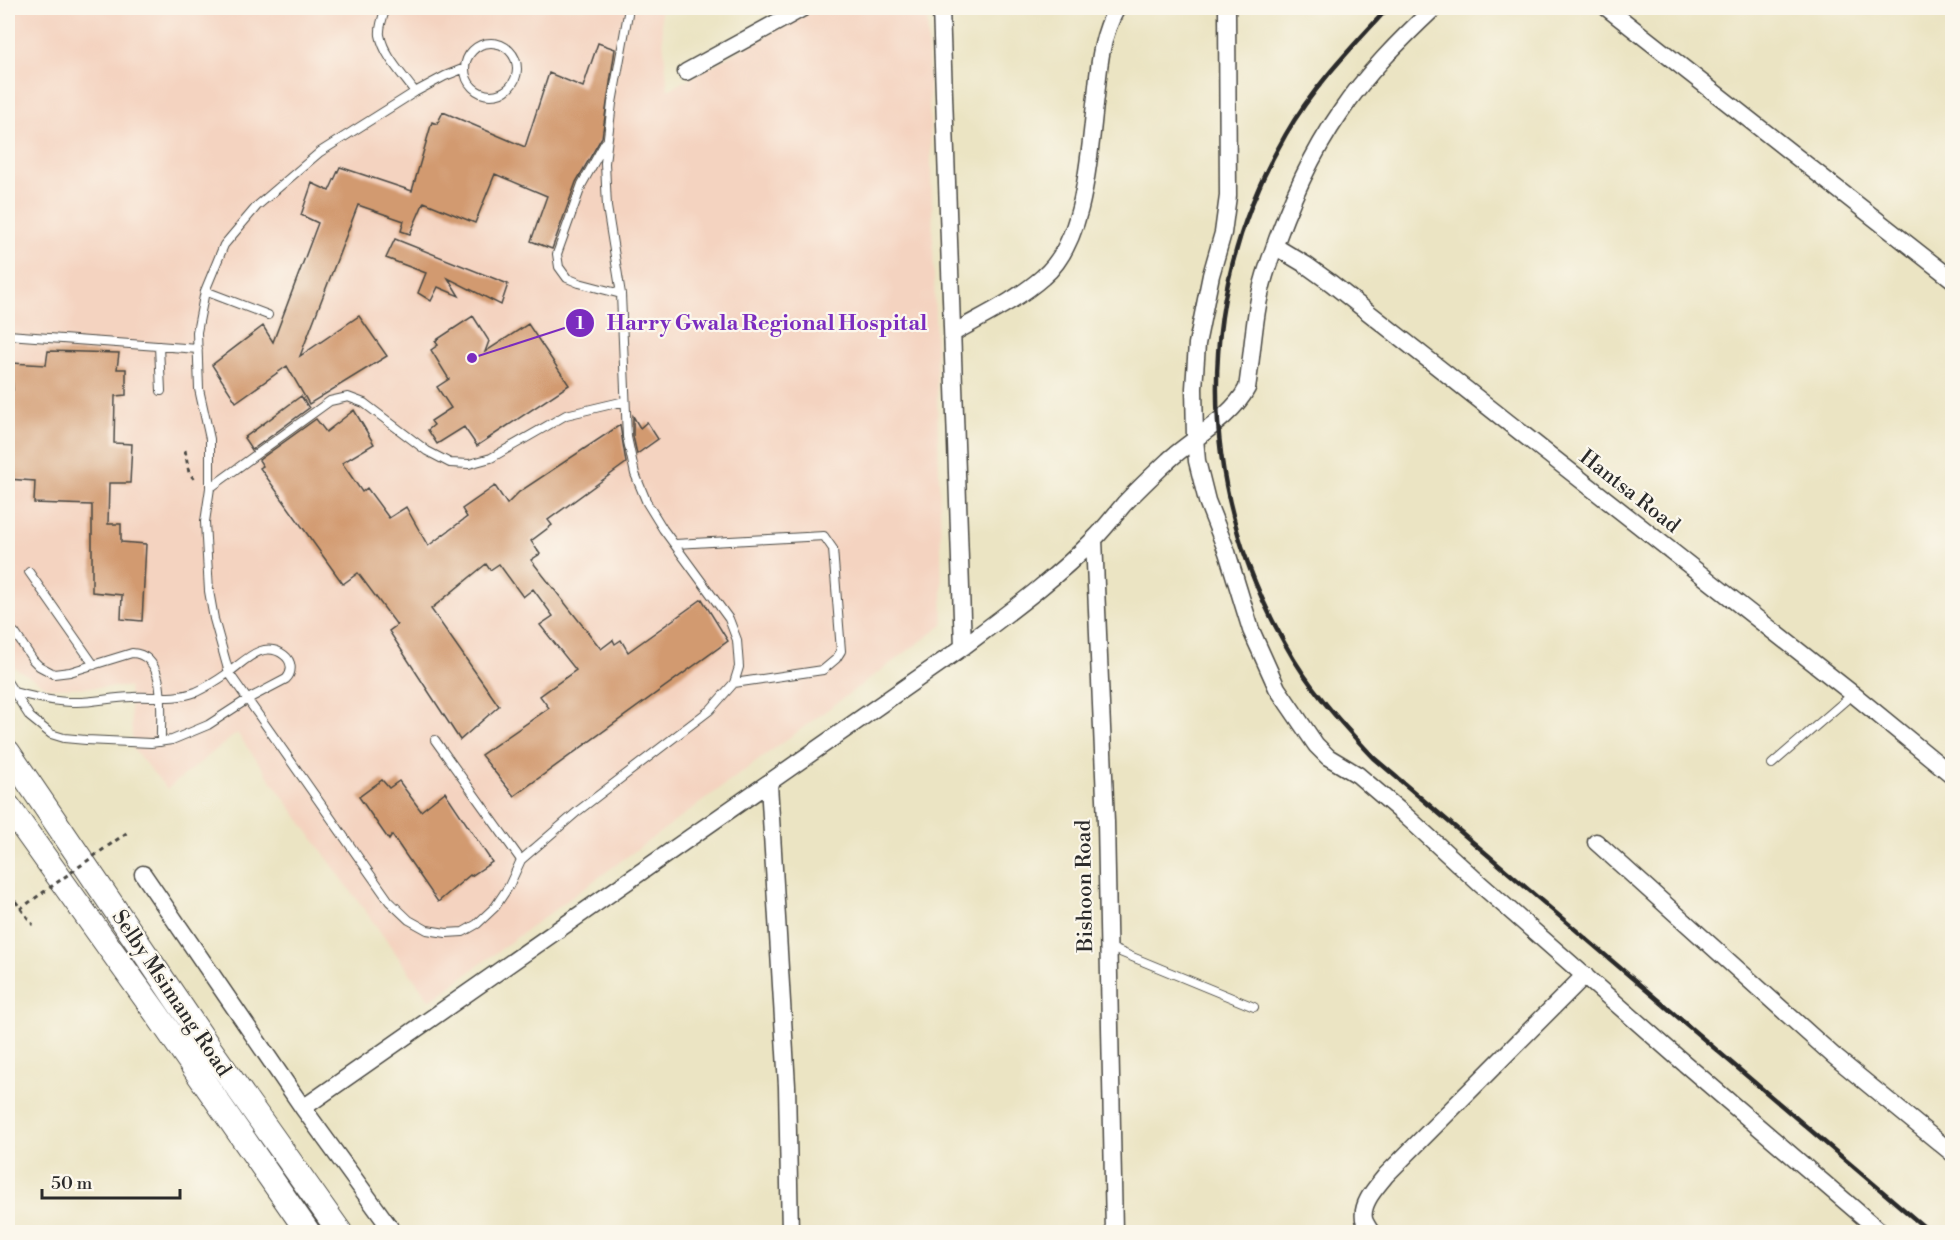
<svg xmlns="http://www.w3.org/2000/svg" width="1960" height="1240" viewBox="0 0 1960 1240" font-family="'Libre Bodoni',serif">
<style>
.built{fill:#f4d3c0}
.building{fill:#d29a6f}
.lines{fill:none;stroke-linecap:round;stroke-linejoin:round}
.service-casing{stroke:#484742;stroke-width:10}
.minor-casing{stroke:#484742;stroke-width:19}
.secondary-casing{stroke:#484742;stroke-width:26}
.path{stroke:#484742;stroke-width:3;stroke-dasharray:4.5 4.5;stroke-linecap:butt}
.service{stroke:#fff;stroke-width:8}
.minor{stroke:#fff;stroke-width:16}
.secondary{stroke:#fff;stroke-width:24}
.rail{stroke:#2b2b2b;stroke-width:4.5}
.path-bridge{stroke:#484742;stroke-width:3;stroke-dasharray:4.5 4.5;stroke-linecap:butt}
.labels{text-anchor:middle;stroke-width:4.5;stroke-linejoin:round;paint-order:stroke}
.street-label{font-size:21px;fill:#2b2b2b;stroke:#fbf7ec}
.leader{fill:none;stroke:#7b2cbf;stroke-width:2}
.callout-dot{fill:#7b2cbf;stroke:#fbf7ec;stroke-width:2}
.mark-label{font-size:18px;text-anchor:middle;font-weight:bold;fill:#fff}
.callout-label{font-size:22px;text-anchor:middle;font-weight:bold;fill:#7b2cbf;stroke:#fbf7ec;stroke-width:4.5;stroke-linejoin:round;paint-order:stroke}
</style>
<rect width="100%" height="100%" fill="#fbf7ec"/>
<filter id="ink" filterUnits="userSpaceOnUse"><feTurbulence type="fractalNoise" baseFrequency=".0167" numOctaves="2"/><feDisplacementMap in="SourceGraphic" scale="12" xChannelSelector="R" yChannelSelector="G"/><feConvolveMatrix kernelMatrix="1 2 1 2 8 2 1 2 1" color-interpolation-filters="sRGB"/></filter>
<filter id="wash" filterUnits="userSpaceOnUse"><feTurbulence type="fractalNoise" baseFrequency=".008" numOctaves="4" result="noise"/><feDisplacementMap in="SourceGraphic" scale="24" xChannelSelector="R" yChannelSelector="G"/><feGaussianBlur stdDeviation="1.35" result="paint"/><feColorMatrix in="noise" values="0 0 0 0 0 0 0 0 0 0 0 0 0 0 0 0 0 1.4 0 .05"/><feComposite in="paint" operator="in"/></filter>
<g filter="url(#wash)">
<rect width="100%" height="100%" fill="#ebe4c3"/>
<!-- built -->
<path class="built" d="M8,8h652l8,82 149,-82h110l16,617 -513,376 -193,-268 -70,56 -34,-40 -4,-62 -80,1 -34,-20 -7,-10z"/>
<g id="blocks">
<!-- building -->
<path class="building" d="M598,43l17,6 -13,88 -26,45 -24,67 -21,-8 16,-45 -52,-22 -20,49 -51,-21 -14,32 -9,-3 3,-10 -46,-16 -58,151 59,-40 28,40 -78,48 -22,-38 -51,36 -24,-37 51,-39 10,16 45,-119 -17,-8 11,-32 17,8 11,-24 72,24 20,-69 5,2 6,-12 82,35 24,-74 34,14z
M395,239l113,45 -7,21 -53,-27 11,18 -21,-9 -7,14 -13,-8 8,-20 -40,-15z
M473,316l16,25 -4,11 43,-28 41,61 -92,61 -13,-19 -27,17 -9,-14 6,-5 -3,-4 20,-13 -14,-21 12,-8 -18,-29 7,-5 -3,-4z
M48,351l71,2 -2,16h9v26l-11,1 -1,47 18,1 -2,39h-21l-1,41h13v18l25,2 -4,77 -21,-2 1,-24 -30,-3v-87l-58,-2 1,-22 -27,-2v-89h5l-2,-27 35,2z
M301,396l8,12 -57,42 -8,-12z
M354,410l20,34 -32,19 20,29 5,-4 22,30 17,-11 22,39 39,-29 -5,-8 33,-23 12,18 12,-12 101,-67 6,38 -78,57 4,5 -21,16 9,13 -9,6 70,89 12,-9 2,4 6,-4 7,12 74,-53 26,42 -214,155 -33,-41 68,-47 -9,-12 36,-26 -36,-45 13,-9 -20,-27 -10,8 -24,-33 -9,6 -4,-6 -55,45 68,97 -39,34 -71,-109 8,-6 -39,-52 -15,11 -83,-116 3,-2 -4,-6 57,-41 10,13z
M633,416l7,12 7,-6 11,17 -21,15 -4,-18z
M382,780l7,8 10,-7 22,30 24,-19 47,70 -21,14 -1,-1 -32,27 -46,-67 -3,5 -30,-43z"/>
</g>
</g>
<g filter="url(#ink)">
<use href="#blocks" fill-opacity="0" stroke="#484742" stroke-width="1.5"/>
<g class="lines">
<defs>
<path id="service" d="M386,8c-3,8 -7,18 -6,27 4,21 23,40 35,57
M465 69a26 26 0 1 1 52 0a26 26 0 1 1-52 0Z
M465,68l-20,8 -30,16 -95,60 -63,54 -33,39 -19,46 -8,41 2,57 11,50v49l-5,34 4,69 5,28 15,54 160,228 20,19 18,10 19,3 17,-1 14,-8 18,-17 14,-21 12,-26 57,-49 132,-101 24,-27 5,-16 -2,-27 -8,-21 -66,-90 -16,-26 -12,-29 -8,-37 -6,-143 -14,-87 -2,-44 7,-60 17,-95
M605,143l-23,41 -25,70 2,13 8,11 12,5 42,11
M205,291l63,24
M8,335l190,14
M159,346l2,45
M210,488l120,-87 18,-4 16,6 63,48 23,12 19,1 22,-6 75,-43 59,-14
M675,544l149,-8 9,13 8,102 -5,8 -13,11 -89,13
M29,572l65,93
M15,633l18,27 6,6 15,8 16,-2 62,-19c37,2 28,62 29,89
M8,683l22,34 21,17 13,4 22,2 65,3 21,-3 36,-15 40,-26 38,-20c7,-7 6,-18 -2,-24 -21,-16 -40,7 -56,18 -10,7 -21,14 -32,19 -21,8 -42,4 -64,5 -20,0 -40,6 -59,5 -20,0 -40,-5 -59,-10
M435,740l86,120
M1772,764l81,-70
M1108,947l146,60"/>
<path id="minor" d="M941,8l22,639
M1227,8l1,188 -5,37 -12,42 -14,69 -3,44 1,50 2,23 10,40 20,51 24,78 26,58 39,57 12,12 30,18 48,41 73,67 198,174 204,175
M1607,8l345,271
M686,72l117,-64
M1276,247l30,18 25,18 522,411 99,81
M953,333c30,-17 64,-33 90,-56 44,-37 46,-126 53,-181 3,-30 5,-61 21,-88
M1094,539l12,283 8,410
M769,784l18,302 3,146
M1596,842l239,215 117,96
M143,874l160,234 90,124
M303,1108l660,-461c45,-34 92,-68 131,-108 11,-11 20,-23 30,-35 15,-16 30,-30 46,-45 24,-21 63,-43 77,-71 6,-38 7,-77 18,-113 18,-57 41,-113 75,-162 26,-39 60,-73 94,-105
M1371,1232c-2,-3 -6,-9 -7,-13 -3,-17 13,-32 22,-44l199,-200"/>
<path id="secondary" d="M8,752l202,297 130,183
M8,806l148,207 152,219"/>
</defs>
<!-- service casing -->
<use href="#service" class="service-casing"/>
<!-- minor casing -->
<use href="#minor" class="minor-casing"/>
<!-- secondary casing -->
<use href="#secondary" class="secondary-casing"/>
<!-- path -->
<path class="path" d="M185,450l4,23 7,8
M108,846l20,-14
M10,894l23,31"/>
<!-- service -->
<use href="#service" class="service"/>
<!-- minor -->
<use href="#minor" class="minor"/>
<!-- secondary -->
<use href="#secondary" class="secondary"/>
<!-- rail -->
<path class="rail" d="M1388,8c-37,40 -75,79 -102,126 -93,161 -91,349 -1,510 23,43 56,79 89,114l556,474"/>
<!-- path-bridge -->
<path class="path-bridge" d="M20,909l88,-63"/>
</g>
</g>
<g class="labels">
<!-- street labels -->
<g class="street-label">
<text transform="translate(1630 491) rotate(38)" y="7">Hantsa Road</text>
<text transform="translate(1084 886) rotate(-91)" y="7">Bishoon Road</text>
<text transform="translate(172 993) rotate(56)" y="7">Selby Msimang Road</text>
</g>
</g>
<!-- callouts -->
<path class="leader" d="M472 358L580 323"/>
<g class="callout-dot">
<circle cx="472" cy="358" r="6"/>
<circle cx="580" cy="323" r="15"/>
</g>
<g class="mark-label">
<text x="580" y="329">1</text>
</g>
<g class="callout-label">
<text x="767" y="330">Harry Gwala Regional Hospital</text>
</g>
<!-- margin -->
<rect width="1960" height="1240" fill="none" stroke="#fbf7ec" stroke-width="30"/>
<!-- scale -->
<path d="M42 1189v9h138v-9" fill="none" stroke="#2b2b2b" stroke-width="3"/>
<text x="51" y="1189" font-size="18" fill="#2b2b2b" stroke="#fbf7ec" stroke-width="4.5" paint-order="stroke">50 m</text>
</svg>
